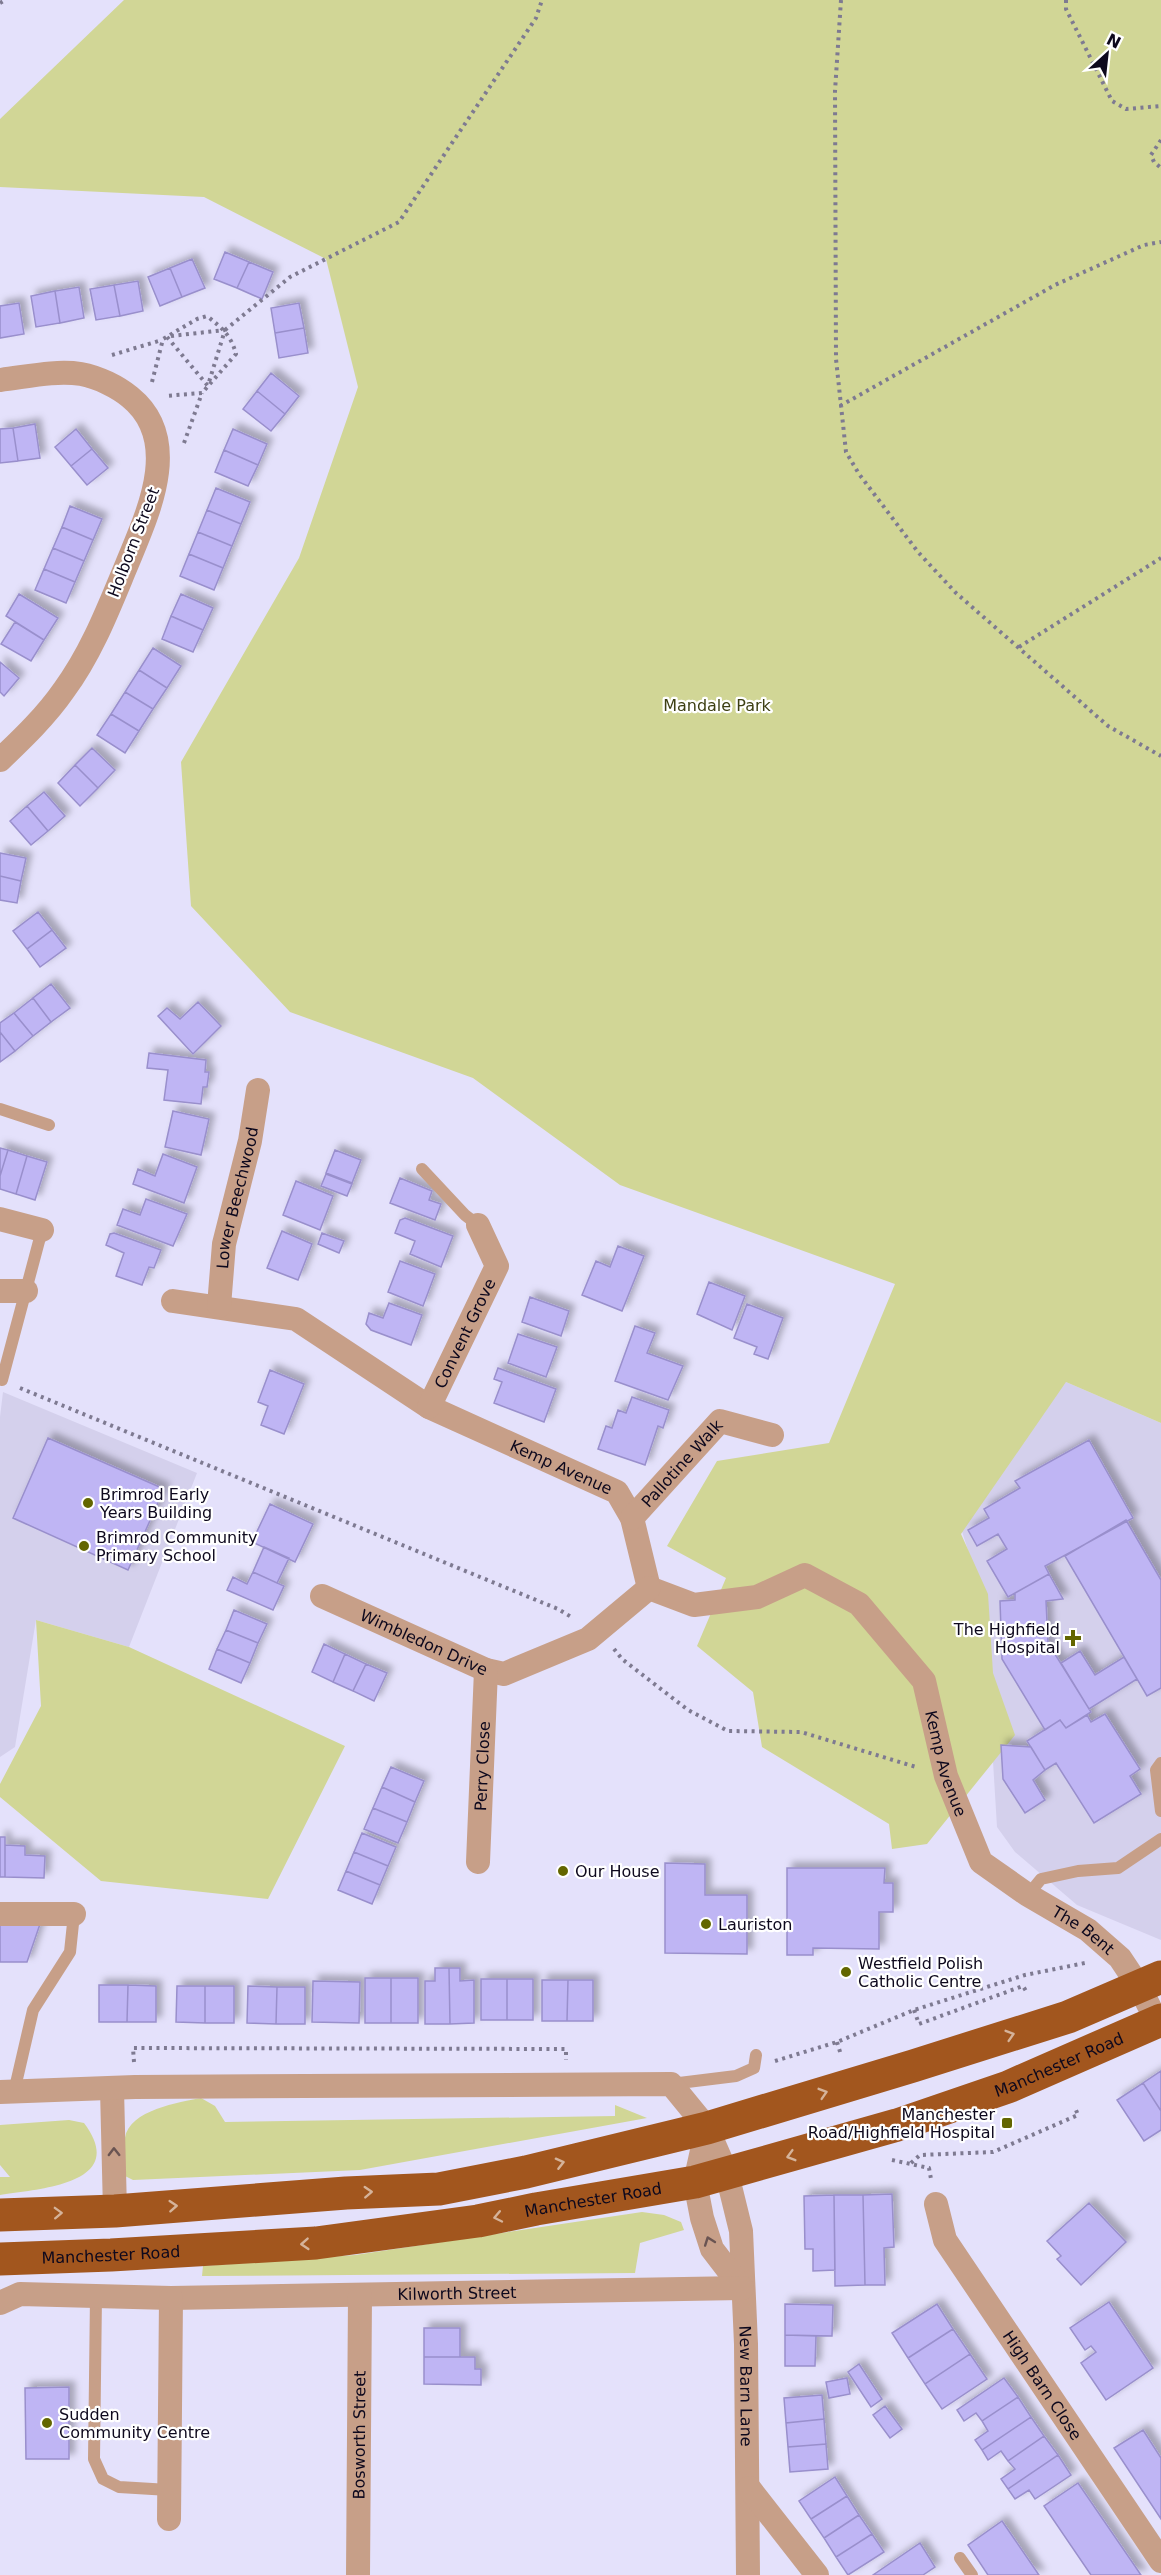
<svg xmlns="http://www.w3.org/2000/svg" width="1161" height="2575" viewBox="0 0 1161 2575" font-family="'DejaVu Sans',sans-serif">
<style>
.built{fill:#d4d0ec}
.green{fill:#d1d696}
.building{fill:#bfb5f4;stroke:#998fcc;stroke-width:1.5;filter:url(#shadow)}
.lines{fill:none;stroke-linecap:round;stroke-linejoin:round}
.path{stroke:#7e7a91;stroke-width:4;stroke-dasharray:3 4.5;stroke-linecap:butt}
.service{stroke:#c79f88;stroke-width:12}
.minor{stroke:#c79f88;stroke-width:24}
.trunk{stroke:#a2561e;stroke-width:33}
.oneway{stroke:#d5b39a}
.oneway2{stroke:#6a5452}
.poi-dot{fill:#636600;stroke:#fff;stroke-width:2}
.labels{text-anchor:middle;stroke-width:4.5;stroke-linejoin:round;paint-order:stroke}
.street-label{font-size:16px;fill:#0d081d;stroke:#fff}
.park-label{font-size:16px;fill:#3d3f13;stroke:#fff}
.poi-label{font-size:16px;fill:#0d081d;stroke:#fff;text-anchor:start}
</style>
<defs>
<filter id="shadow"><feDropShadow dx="5.5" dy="-5.5" stdDeviation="3" flood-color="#0004"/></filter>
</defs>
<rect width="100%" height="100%" fill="#e4e1fb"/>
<!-- built -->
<path class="built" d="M1066,1382l95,41v517l-84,-35 -62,-53 -18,-25 -14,-230 -42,-131z
M3,1392l194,81 -68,174 -93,-27 -21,127 -15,10v-340z"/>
<!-- green -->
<path class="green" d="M124,0h1037v1423l-95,-41 -105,152 27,60 5,79 22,62 -88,109 -35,5 -3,-25 -127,-77 -9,-55 -56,-46 29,-68 -59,-32 50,-85 112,-18 66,-159 -275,-99 -147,-107 -183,-66 -99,-106 -10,-144 118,-204 59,-171 -32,-128 -122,-62 -204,-10v-68z
M36,1620l93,27 216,99 -77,153 -167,-18 -101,-84v-13l41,-78z
M201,2098l14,8 10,16 390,-6v-11l32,13 -287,52 -227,10 -8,-4c0,-12 -2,-26 0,-38 4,-28 55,-36 76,-40z
M69,2120l15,3c46,61 -45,66 -84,72v-18h10l-10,-12v-40z
M642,2212l22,3 17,7 3,8 -44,13 -5,30 -433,3 1,-10 152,-11z"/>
<!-- building -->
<path class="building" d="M225,252l24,10 -12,26 -23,-9z
M192,259l13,29 -23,9 -12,-29z
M249,262l24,10 -11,27 -25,-11z
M170,268l12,29 -22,9 -12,-29z
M138,281l5,30 -23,5 -6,-31z
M114,285l6,31 -24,4 -6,-31z
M79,287l5,31 -24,5 -5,-32z
M55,291l5,32 -24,4 -5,-31z
M19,303l5,31 -24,4v-32z
M299,303l5,25 -29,5 -4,-25z
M304,328l4,25 -29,5 -4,-25z
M271,373l28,23 -14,18 -28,-23z
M257,391l28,23 -14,17 -28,-22z
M35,424l5,34 -22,3 -5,-33z
M13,428l5,33 -18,2v-34z
M76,429l16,20 -21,17 -16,-19z
M233,429l34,15 -9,21 -34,-15z
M92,449l16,19 -21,17 -16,-19z
M224,450l34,15 -10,21 -33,-14z
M216,488l34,14 -9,22 -34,-14z
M70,506l32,13 -9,21 -31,-13z
M207,510l34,14 -9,22 -34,-14z
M62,527l31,13 -9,21 -31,-13z
M198,532l34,14 -9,22 -34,-14z
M53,548l31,13 -9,21 -31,-13z
M189,554l34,14 -9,22 -34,-14z
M44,569l31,13 -9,21 -31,-13z
M19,594l39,24 -14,22 -38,-24z
M181,594l32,14 -10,22 -32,-14z
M171,616l32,14 -10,22 -31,-13z
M15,622l29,18 -13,21 -30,-17z
M153,648l28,18 -14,22 -28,-18z
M0,662l19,16 -15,18 -4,-4z
M139,670l28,18 -14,21 -28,-17z
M125,692l28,17 -14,22 -28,-17z
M111,714l28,17 -14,22 -28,-18z
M92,748l23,22 -17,18 -23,-23z
M75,765l23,23 -18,18 -22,-23z
M44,792l21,24 -17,15 -21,-25z
M27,806l21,25 -17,14 -21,-24z
M0,853l26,5 -5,23 -21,-5z
M0,876l21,5 -4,22 -17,-3z
M38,912l14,18 -25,19 -14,-18z
M52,930l14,18 -26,19 -13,-18z
M51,984l19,24 -19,14 -18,-24z
M33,998l18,24 -18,14 -19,-23z
M198,1002l23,24 -28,28 -35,-38 9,-8 13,11z
M14,1013l19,23 -18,15 -15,-19v-9z
M0,1032l15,19 -15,11z
M149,1053l57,7 -1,12h4l-2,15h-4l-2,17 -37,-4 4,-30 -21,-2z
M173,1111l36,8 -8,36 -36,-8z
M0,1148l8,2 -8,26z
M8,1150l19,6 -11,38 -16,-5v-13z
M335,1150l26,10 -9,23 -26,-10z
M163,1154l34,13 -13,36 -51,-19 5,-15 17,7z
M27,1156l20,6 -12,38 -19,-6z
M326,1174l26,10 -5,12 -26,-10z
M400,1178l32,13 -3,9 12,4 -6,16 -45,-17z
M296,1181l37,15 -13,34 -37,-15z
M146,1199l41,15 -14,32 -56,-21 6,-16 17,6z
M405,1218l48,18 -12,31 -31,-13 5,-13 -20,-8 5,-13z
M282,1231l30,13 -14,36 -31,-12z
M114,1233l47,17 -7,18 -5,-1 -7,18 -26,-9 8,-23 -18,-8 4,-11z
M322,1233l22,8 -5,12 -21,-9z
M618,1246l26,10 -22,55 -40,-16 14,-34 14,6z
M400,1261l35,13 -12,32 -35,-14z
M709,1282l36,14 -13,34 -35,-16z
M530,1297l39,14 -8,25 -39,-14z
M389,1303l33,12 -11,30 -40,-15 -5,-6 3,-11 14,5z
M747,1304l36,14 -15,41 -14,-5 3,-7 -23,-9z
M635,1326l20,7 -8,20 36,13 -15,34 -53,-19z
M518,1334l39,13 -11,30 -38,-14z
M498,1368l58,21 -12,33 -50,-19 8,-21 -8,-3z
M270,1370l34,14 -20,50 -23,-9 7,-19 -10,-4z
M632,1397l37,13 -6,18 -5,-2 -13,39 -47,-16 8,-23 6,2 6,-18 8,3z
M48,1438l116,51 -36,81 -115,-52z
M1089,1440l44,78 -88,48 4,8 -41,23 -21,-36 20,-12 -9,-15 -21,12 -9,-16 21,-12 -5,-9 36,-21 -5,-7z
M270,1504l43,20 -18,38 -43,-20z
M1126,1520l35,60v108l-14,8 -82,-140z
M264,1547l25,11 -12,25 -24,-11z
M253,1572l31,14 -11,24 -46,-20 6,-13 14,7z
M1049,1574l14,25 -17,2 2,42 43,69 -25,16 -6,-8 -15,10 -43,-71 -2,-58 15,-1v-7z
M234,1610l33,14 -9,19 -32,-13z
M226,1630l32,13 -8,20 -33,-14z
M324,1644l21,10 -12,28 -21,-10z
M217,1649l33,14 -9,20 -32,-14z
M1080,1651l15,24 29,-18 13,22 -48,30 -28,-46z
M345,1654l21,10 -13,27 -20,-9z
M366,1664l21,9 -13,28 -21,-10z
M1105,1714l35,55 -10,7 11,18 -47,29 -38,-60 -11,7 -18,-29 33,-21 6,8 21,-13 4,7z
M1001,1745l30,2 14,23 -12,10 12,20 -20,13 -22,-34z
M391,1767l33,14 -9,21 -33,-15z
M382,1787l33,15 -8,20 -34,-14z
M373,1808l34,14 -9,21 -34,-14z
M362,1833l34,14 -8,19 -34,-14z
M0,1837h5v40h-5z
M5,1845l20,1v9l20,1 -1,22 -39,-1z
M354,1852l34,14 -8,19 -34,-14z
M665,1863l40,1v31h42v59l-82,-1z
M787,1868h98l-1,15h9v29h-14v37l-66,-1v7h-26z
M346,1871l34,14 -8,19 -34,-14z
M0,1924h40l-13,38h-27z
M435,1968h14l1,56h-25v-43h10z
M449,1968h11v13l14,-1v43l-24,1z
M365,1978h26v45h-26z
M391,1978h27v45h-27z
M481,1979h26v41h-26z
M507,1979h26v41h-26z
M542,1980h26l-1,41h-25z
M568,1980h25v41h-26z
M313,1981l47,1 -1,41 -47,-1z
M99,1985h29l-1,37h-28z
M128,1985l28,1v36h-29z
M177,1986h28v37l-29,-1z
M205,1986h29v37h-29z
M248,1986l29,1 -1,37 -29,-1z
M277,1987h28v37h-29z
M1161,2071v40l-18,-28z
M1143,2083l18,28v19l-17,11 -27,-41z
M892,2194l2,53 -10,1 1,37h-20l-2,-90z
M834,2195h29l2,90 -30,1z
M834,2195l1,75 -22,1v-22h-8l-1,-53z
M1089,2203l37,39 -45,43 -24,-26 4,-3 -14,-15z
M1109,2302l44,66 -47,32 -25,-37 15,-11 -5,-6 -6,4 -15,-22z
M785,2304l48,1 -1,31 -47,-1z
M937,2304l16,25 -45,29 -16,-25z
M424,2328h36v29h-36z
M953,2329l17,25 -45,30 -17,-26z
M785,2335l31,1 -1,30h-30z
M970,2354l17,25 -45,30 -17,-25z
M424,2357h51v12h6v16l-57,-1z
M859,2364l23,35 -11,8 -23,-35z
M847,2378l3,16 -21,4 -3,-16z
M1004,2378l14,19 -36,24 -6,-8 -12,8 -7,-11z
M69,2387v72h-43l-1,-71z
M822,2395l2,24 -38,4 -2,-25z
M1018,2397l13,20 -49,33 -7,-10 13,-9 -6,-10z
M885,2406l17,23 -12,9 -17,-23z
M1031,2417l13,19 -36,25 -7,-10 -13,9 -6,-10z
M824,2419l2,25 -38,3 -2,-24z
M1143,2430l18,28v61l-47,-71z
M1044,2436l14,19 -50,34 -7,-10 14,-10 -7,-8z
M826,2444l2,25 -38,3 -2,-25z
M1058,2455l13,20 -36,24 -6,-9 -14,9 -7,-10z
M835,2477l12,19 -36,23 -12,-18z
M1078,2483l63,92h-50l-47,-69z
M847,2496l12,19 -35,23 -13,-19z
M859,2515l13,19 -36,23 -12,-19z
M1002,2521l37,54h-51l-20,-30z
M872,2534l12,18 -36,23 -12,-18z
M920,2543l15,24 -12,8h-50z"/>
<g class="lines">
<!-- path -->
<path class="path" d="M841,0l-6,91 1,268 10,93 13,22 59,78 38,41 152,133 53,30
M1066,0v9l46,92 14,8 35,-3
M0,3l5,-3
M1161,140l-10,15 3,7 7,6
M225,330l65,-53 109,-55 137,-204 6,-18
M171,336l54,-6 -16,52
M167,337l41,49
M112,355l50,-15
M152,382l11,-43 34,-20 10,-3c15,12 24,19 29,38l-34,39 -37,3
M840,406l215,-121 89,-40 17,-3
M184,443l18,-50
M1019,647l142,-89
M20,1388l538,221 15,9
M614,1649l8,10 66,51 40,21 73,1 115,35
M914,2010l5,14 104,-38 3,5
M837,2042l4,13
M775,2061l62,-19 77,-32 111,-35 60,-12
M134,2062l-1,-14 433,1v11
M892,2160l37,8 2,11
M911,2163l9,-8 73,-3 85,-37 -2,-5"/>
<!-- service -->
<path class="service" d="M0,1109l49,16
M422,1169l43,46 13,10
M2,1380l40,-150
M1161,1763l-5,7 5,41
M1028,1895l13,-16 37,-8 40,-3 43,-29
M671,2084l65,-8 18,-8 2,-13
M14,2092l19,-82 37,-58 4,-38
M96,2296l-2,163 9,20 16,8 50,3
M960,2558l12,17"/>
<!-- minor -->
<g class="minor">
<path d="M0,380c26,-3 55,-10 81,-6 17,3 37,13 49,23 53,43 18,116 -3,167 -18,43 -35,88 -63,126 -18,26 -41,48 -64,70"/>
<path d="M0,1219l42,11"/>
<path d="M0,1291h26"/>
<path id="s1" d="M173,1301l123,18 133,88 188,85 15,26 17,70 45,17 63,-8 48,-22 54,29 65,77 22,95 35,86 47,33 60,35 32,28 20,30 17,34"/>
<path id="s2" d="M219,1306l5,-62 26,-103 8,-51"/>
<path id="s3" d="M429,1407l68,-141 -19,-41"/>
<path id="s4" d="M632,1518l88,-97 52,14"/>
<path id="s5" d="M322,1596l164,74 18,4 84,-35 61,-51"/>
<path id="s6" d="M478,1862l8,-192"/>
<path d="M0,1914h74"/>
<path d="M112,2089l3,122"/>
<path id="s7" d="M0,2092l135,-5 536,-3 36,44 20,46 14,57 5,113 2,231"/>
<path d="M707,2128l-12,54 7,36 10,31 30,39"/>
<path id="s8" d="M936,2204l9,36 216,321"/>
<path id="s9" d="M0,2303l20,-9 151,4 571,-10"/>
<path d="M749,2488l68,87"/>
<path d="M169,2519l2,-221"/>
<path id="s10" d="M358,2575l2,-280"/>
</g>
<!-- trunk -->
<g class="trunk">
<path d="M0,2215l115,-4 231,-18 93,-4 87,-17 181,-44 206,-62 155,-49 93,-40"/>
<path id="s11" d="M0,2259l111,-4 205,-12 162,-22 58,-12 159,-27 202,-57 111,-38 153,-67"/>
</g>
</g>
<!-- one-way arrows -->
<defs><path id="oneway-chevron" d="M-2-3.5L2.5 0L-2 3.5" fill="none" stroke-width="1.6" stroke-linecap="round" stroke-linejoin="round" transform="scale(1.5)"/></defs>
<g class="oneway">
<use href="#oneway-chevron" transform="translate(1010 2035) rotate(-17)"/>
<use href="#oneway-chevron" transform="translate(823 2093) rotate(-17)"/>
<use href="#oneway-chevron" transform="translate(791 2156) rotate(164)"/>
<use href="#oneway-chevron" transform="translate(560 2163) rotate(-14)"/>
<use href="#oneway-chevron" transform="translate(368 2192) rotate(-3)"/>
<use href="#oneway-chevron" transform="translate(173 2206) rotate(-4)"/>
<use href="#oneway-chevron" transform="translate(58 2213) rotate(-2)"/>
<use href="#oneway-chevron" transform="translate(498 2217) rotate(168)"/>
<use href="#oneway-chevron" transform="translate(305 2244) rotate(176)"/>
</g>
<g class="oneway2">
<use href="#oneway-chevron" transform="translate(114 2152) rotate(-91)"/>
<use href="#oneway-chevron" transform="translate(709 2241) rotate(-110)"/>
</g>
<!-- markers -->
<g class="poi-dot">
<circle cx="88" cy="1503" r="6"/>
<circle cx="84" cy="1546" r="6"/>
<path d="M1070 1629h6v6h6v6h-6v6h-6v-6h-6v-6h6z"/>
<circle cx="563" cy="1871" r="6"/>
<circle cx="706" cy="1924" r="6"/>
<circle cx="846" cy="1972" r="6"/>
<rect x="1001" y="2117" width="12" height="12" rx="3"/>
<circle cx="47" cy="2423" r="6"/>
</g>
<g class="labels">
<!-- street labels -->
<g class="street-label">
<text transform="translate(133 542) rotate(-69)" y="6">Holborn Street</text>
<text dy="6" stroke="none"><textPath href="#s2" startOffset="110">Lower Beechwood</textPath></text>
<text dy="6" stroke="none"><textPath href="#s3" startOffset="82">Convent Grove</textPath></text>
<text dy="6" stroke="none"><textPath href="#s1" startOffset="429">Kemp Avenue</textPath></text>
<text dy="6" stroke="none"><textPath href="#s4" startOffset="74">Pallotine Walk</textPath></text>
<text dy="6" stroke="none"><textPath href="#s5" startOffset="112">Wimbledon Drive</textPath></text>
<text dy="6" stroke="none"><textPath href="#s1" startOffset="1004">Kemp Avenue</textPath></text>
<text dy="6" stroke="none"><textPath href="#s6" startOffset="96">Perry Close</textPath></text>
<text dy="6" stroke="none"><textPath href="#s1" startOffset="1232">The Bent</textPath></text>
<text dy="6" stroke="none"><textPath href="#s11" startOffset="1083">Manchester Road</textPath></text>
<text dy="6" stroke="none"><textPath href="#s11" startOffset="597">Manchester Road</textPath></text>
<text dy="6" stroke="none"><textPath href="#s11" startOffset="111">Manchester Road</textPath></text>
<text dy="6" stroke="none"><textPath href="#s9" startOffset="459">Kilworth Street</textPath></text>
<text dy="6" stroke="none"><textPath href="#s8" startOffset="212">High Barn Close</textPath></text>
<text dy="6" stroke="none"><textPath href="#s7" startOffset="992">New Barn Lane</textPath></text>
<text dy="6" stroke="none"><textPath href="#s10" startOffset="140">Bosworth Street</textPath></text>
</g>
<!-- park labels -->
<g class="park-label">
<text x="717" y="711">Mandale Park</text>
</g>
<!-- poi labels -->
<g class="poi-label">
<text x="100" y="1500">Brimrod Early<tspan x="100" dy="18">Years Building</tspan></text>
<text x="96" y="1543">Brimrod Community<tspan x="96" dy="18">Primary School</tspan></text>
<text x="1060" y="1635" text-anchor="end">The Highfield<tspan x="1060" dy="18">Hospital</tspan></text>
<text x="575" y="1877">Our House</text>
<text x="718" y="1930">Lauriston</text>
<text x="858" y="1969">Westfield Polish<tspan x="858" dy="18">Catholic Centre</tspan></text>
<text x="995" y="2120" text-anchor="end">Manchester<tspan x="995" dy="18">Road/Highfield Hospital</tspan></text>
<text x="59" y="2420">Sudden<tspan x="59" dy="18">Community Centre</tspan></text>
</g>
</g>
<!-- north arrow -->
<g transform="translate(1107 54) rotate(27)" stroke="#ffffff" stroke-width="4.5" paint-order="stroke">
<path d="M0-4.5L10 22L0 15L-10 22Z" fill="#0d081d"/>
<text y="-9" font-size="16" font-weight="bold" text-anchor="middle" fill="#0d081d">N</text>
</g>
</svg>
